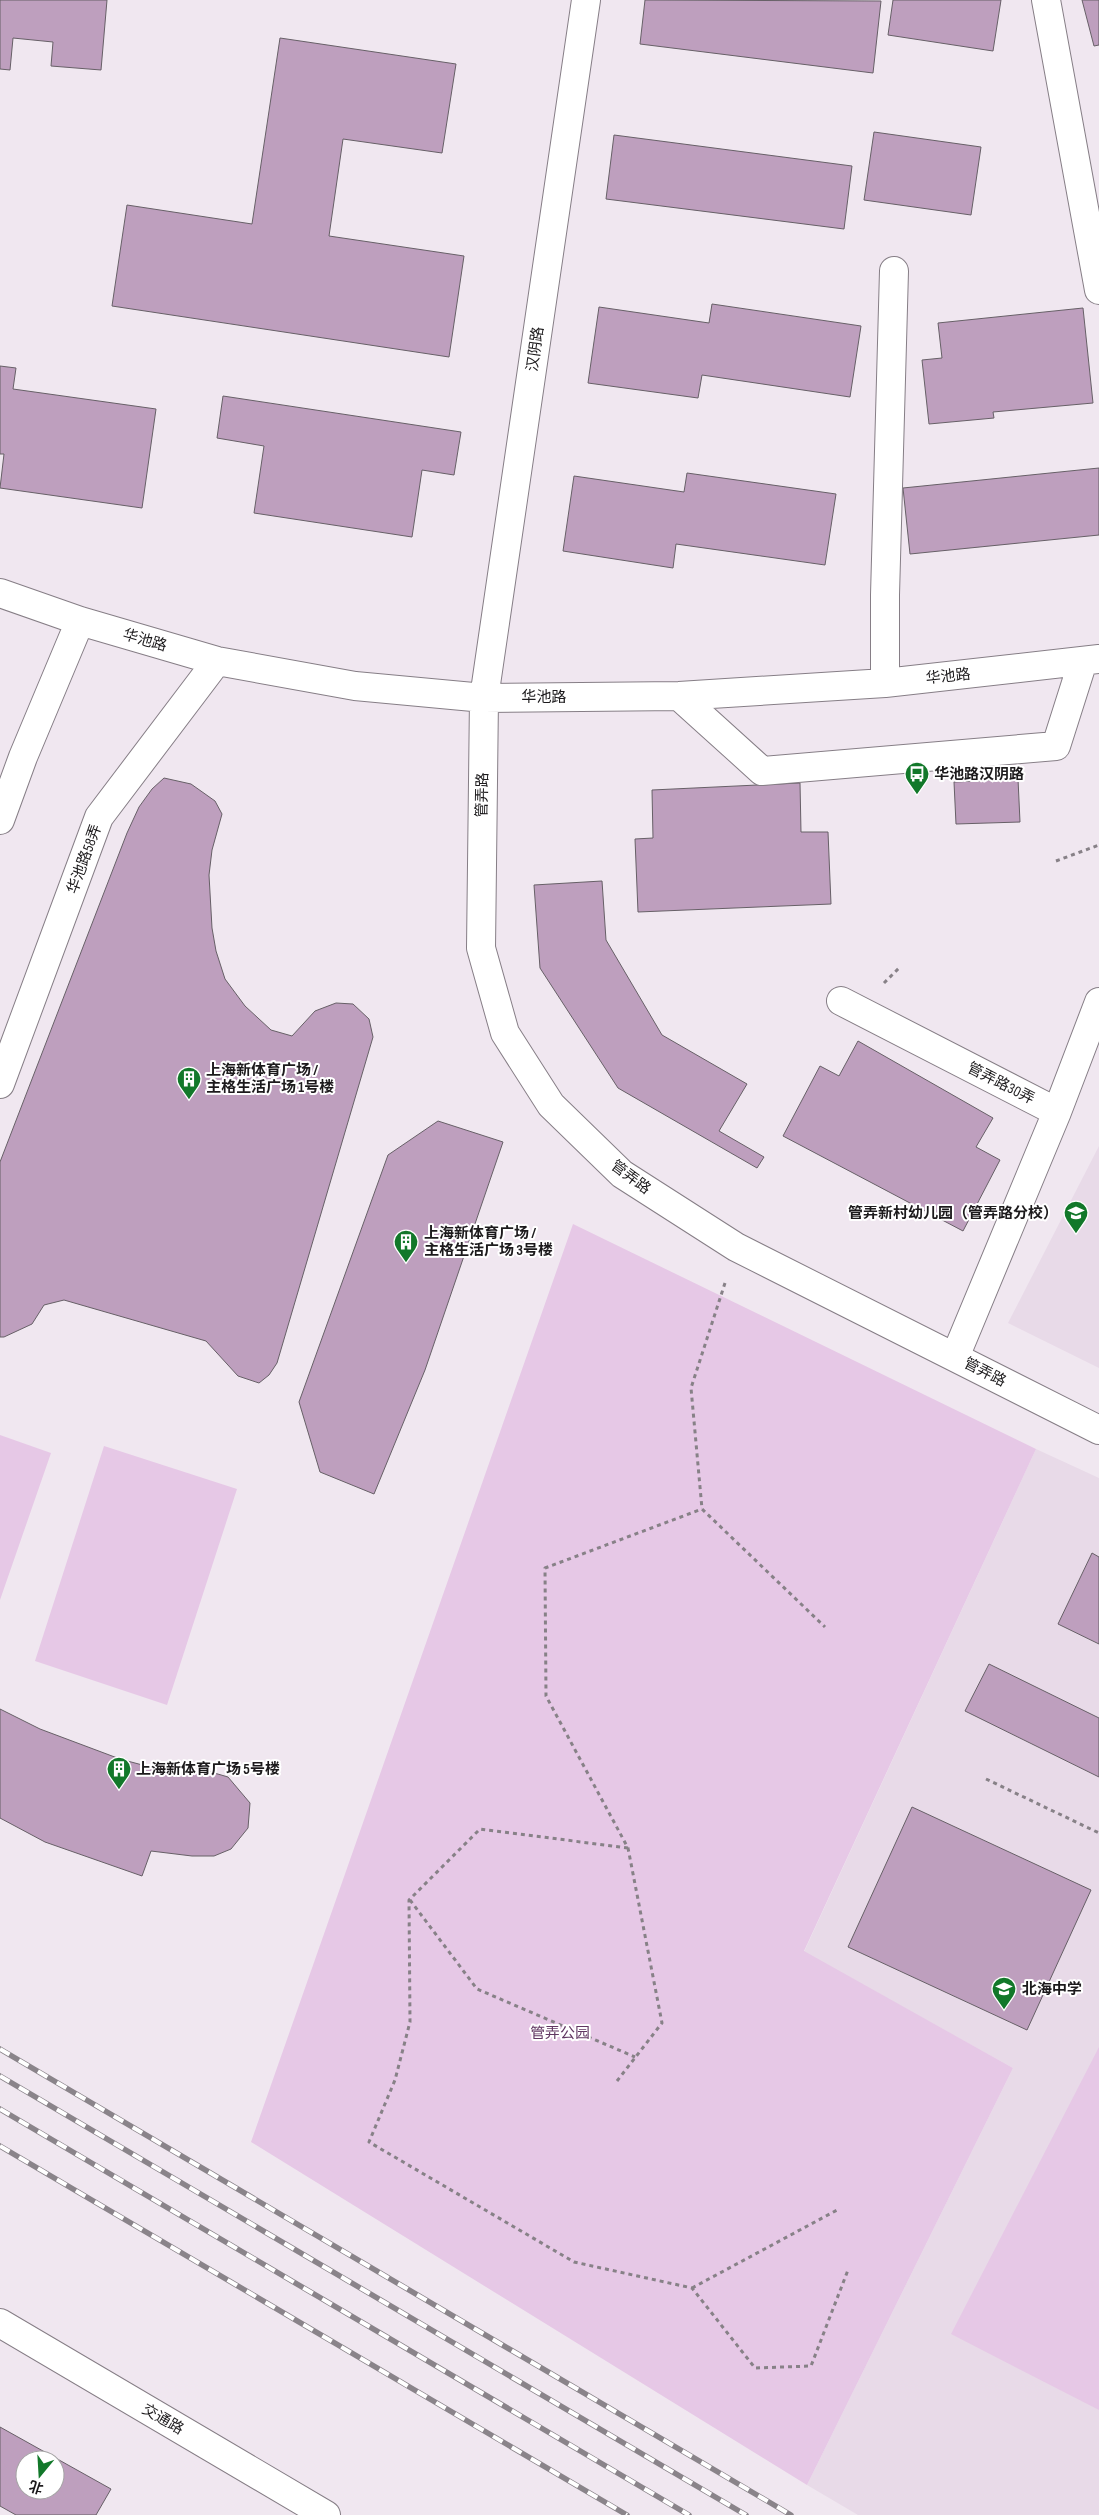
<svg xmlns="http://www.w3.org/2000/svg" width="1099" height="2515" viewBox="0 0 1099 2515" font-family="'Sofia Sans Condensed','Noto Sans SC',sans-serif">
<style>
.built{fill:#e8dae8}
.green{fill:#e6c8e6}
.building{fill:#be9fbe;stroke:#676067;fill-rule:evenodd}
.lines{fill:none;stroke-linecap:round;stroke-linejoin:round}
.minor-casing{stroke:#867e86;stroke-width:30}
.major-casing{stroke:#867e86;stroke-width:30}
.path{stroke:#878187;stroke-width:3;stroke-dasharray:4 4;stroke-linecap:butt}
.minor{stroke:#fff;stroke-width:28}
.major{stroke:#fff;stroke-width:28}
.rail-casing{stroke:#8a848a;stroke-width:5.5}
.rail{stroke:#fff;stroke-width:4;stroke-dasharray:11;stroke-linecap:butt}
.labels{text-anchor:middle;stroke-width:4;stroke-linejoin:round;paint-order:stroke}
.street-label{font-size:15px;fill:#1c1a1c;stroke:#fff}
.poi-label{font-size:15px;font-weight:bold;fill:#1c1a1c;stroke:#fff;text-anchor:start}
.park-label{font-size:15px;fill:#613762;stroke:#fff}
</style>
<rect width="100%" height="100%" fill="#f0e7f0"/>
<!-- built -->
<path class="built" d="M1099,1146v222l-91,-45z
M1036,1449l63,29v1037h-241l-51,-30 206,-417 -209,-116z"/>
<!-- green -->
<path class="green" d="M573,1224l463,225 -232,502 209,117 -206,417 -556,-343z
M0,1435l51,18 -51,147z
M104,1446l133,43 -70,216 -132,-44z
M1099,2047v363l-148,-76z"/>
<!-- building -->
<path class="building" d="M0,0h107l-6,70 -50,-4 2,-24 -40,-4 -3,32 -10,-1z
M645,0l236,1 -8,72 -233,-29z
M893,0h108l-8,51 -105,-16z
M1082,0h17v45l-5,1z
M280,38l176,26 -14,89 -99,-14 -14,97 135,20 -15,101 -337,-51 15,-101 125,19z
M874,132l107,15 -10,68 -107,-15z
M614,135l238,31 -8,63 -238,-30z
M712,304l149,22 -11,71 -148,-22 -4,23 -110,-15 11,-76 110,16z
M1083,308l10,95 -100,9 1,6 -65,6 -7,-64 20,-2 -4,-35z
M0,366l16,2 -3,21 143,20 -14,99 -142,-20 4,-34h-4z
M223,396l238,36 -7,43 -32,-5 -10,67 -158,-24 10,-67 -47,-8z
M1099,468v67l-189,19 -7,-66z
M687,473l149,21 -11,71 -149,-21 -3,24 -110,-17 11,-75 110,16z
M164,778l27,6 24,17 7,13 -10,36 -3,25 3,53 4,23 9,28 20,27 26,24 21,6 23,-25 21,-8 17,1 16,15 4,18 -96,326 -8,12 -10,8 -21,-7 -32,-35 -142,-41 -20,5 -12,19 -28,13h-4v-175l127,-329 12,-26 13,-18z
M1018,779l2,43 -64,2 -2,-42z
M800,783l1,49h27l3,72 -193,8 -3,-73 18,-1 -1,-48z
M602,881l4,59 56,95 85,49 -28,47 45,26 -7,11 -139,-80 -78,-120 -6,-83z
M858,1041l135,77 -17,29 24,13 -37,71 -180,-95 37,-70 19,10z
M438,1121l65,21 -78,228 -51,124 -54,-22 -21,-70 89,-247z
M1092,1553l7,4v87l-41,-20z
M989,1664l110,54v59l-134,-66z
M0,1709l40,20 80,30 56,15 28,-4 24,7 22,26 -2,25 -17,21 -17,7h-22l-41,-5 -9,25 -97,-34 -45,-24z
M912,1807l179,83 -64,140 -179,-83z
M0,2427l111,62 -15,26h-80l-16,-9zM25,2460h30v30h-30z"/>
<g class="lines">
<defs>
<path id="minor" d="M586,0l-102,698 -3,250 24,85 46,72 71,69 114,73 363,183
M1046,0l53,290
M0,593l80,28 137,40 138,25 129,12 195,-2 206,-13 214,-24
M885,683v-88l9,-324
M679,696l83,75 294,-25 27,-85
M0,820l23,-63 57,-136
M841,1001l216,111 42,-110
M0,1084l99,-267 118,-156
M955,1357l102,-245"/>
<path id="major" d="M0,2323l326,192"/>
</defs>
<!-- minor casing -->
<use href="#minor" class="minor-casing"/>
<!-- major casing -->
<use href="#major" class="major-casing"/>
<!-- path -->
<path class="path" d="M1056,861l43,-16
M884,983l16,-16
M725,1283l-34,105 11,121 123,118
M986,1779l113,54
M628,1848l-148,-19 -71,71 1,122 -15,58 -26,62 205,120 118,26 63,80 56,-2 37,-96
M410,1900l67,89 158,68
M617,2081l45,-58 -34,-175 -82,-152 -1,-128 157,-59
M692,2288l147,-79"/>
<!-- minor -->
<use href="#minor" class="minor"/>
<!-- major -->
<use href="#major" class="major"/>
<defs>
<path id="rail" d="M0,2049l791,466
M0,2076l746,439
M0,2109l689,406
M0,2146l627,369"/>
</defs>
<!-- rail casing -->
<use href="#rail" class="rail-casing"/>
<!-- rail -->
<use href="#rail" class="rail"/>
</g>
<!-- icons -->
<defs>
<symbol id="bus-pin" viewBox="-11 -11 22 30"><path d="M0 17L-7.5 6A9.5 9.5 0 1 1 7.5 6Z" fill="#12782a" stroke="#fff"/><path d="M-5-6H5V4H4V6H2V4H-2V6H-4V4H-5ZM-3.5-4V0h7V-4ZM-3.5 1.2v1.5H-2V1.2ZM2 1.2v1.5H3.5V1.2Z" fill="#fff"/></symbol>
<symbol id="building-pin" viewBox="-11 -11 22 30"><path d="M0 17L-7.5 6A9.5 9.5 0 1 1 7.5 6Z" fill="#12782a" stroke="#fff"/><path d="M-4-6H4V6H1V3H-1V6H-4ZM-2.5-4.3h1.7v1.8h-1.7ZM.8-4.3h1.7v1.8H.8ZM-2.5-1h1.7V.8h-1.7ZM.8-1h1.7V.8H.8Z" fill="#fff"/></symbol>
<symbol id="school-pin" viewBox="-11 -11 22 30"><path d="M0 17L-7.5 6A9.5 9.5 0 1 1 7.5 6Z" fill="#12782a" stroke="#fff"/><path d="M0-5L7-2L0 1L-7-2ZM-4 1L0 2.5L4 1V4Q0 6-4 4Z" fill="#fff"/></symbol>
</defs>
<g fill-rule="evenodd">
<use href="#bus-pin" x="903" y="760" width="28" height="38"/>
<use href="#building-pin" x="175" y="1065" width="28" height="38"/>
<use href="#school-pin" x="1062" y="1199" width="28" height="38"/>
<use href="#building-pin" x="392" y="1228" width="28" height="38"/>
<use href="#building-pin" x="105" y="1755" width="28" height="38"/>
<use href="#school-pin" x="990" y="1975" width="28" height="38"/>
</g>
<g class="labels">
<!-- street labels -->
<g class="street-label">
<text transform="translate(535 349) rotate(-82)" y="5">汉阴路</text>
<text transform="translate(145 640) rotate(16)" y="5">华池路</text>
<text transform="translate(948 676) rotate(-6)" y="5">华池路</text>
<text x="544" y="702">华池路</text>
<text transform="translate(482 795) rotate(-89)" y="5">管弄路</text>
<text transform="translate(84 859) rotate(-70)" y="5">华池路58弄</text>
<text transform="translate(1001 1083) rotate(27)" y="5">管弄路30弄</text>
<text transform="translate(631 1177) rotate(37)" y="5">管弄路</text>
<text transform="translate(985 1372) rotate(27)" y="5">管弄路</text>
<text transform="translate(163 2419) rotate(30)" y="5">交通路</text>
</g>
<!-- poi labels -->
<g class="poi-label">
<text x="934" y="779">华池路汉阴路</text>
<text x="206" y="1075">上海新体育广场 /<tspan x="206" dy="17">主格生活广场 1号楼</tspan></text>
<text x="1058" y="1218" text-anchor="end">管弄新村幼儿园（管弄路分校）</text>
<text x="424" y="1238">上海新体育广场 /<tspan x="424" dy="17">主格生活广场 3号楼</tspan></text>
<text x="136" y="1774">上海新体育广场 5号楼</text>
<text x="1022" y="1994">北海中学</text>
</g>
<!-- park labels -->
<g class="park-label">
<text x="560" y="2038">管弄公园</text>
</g>
</g>
<!-- north arrow -->
<g transform="translate(40 2475) rotate(198)"><circle r="24" fill="#ffffff" stroke="#a4a3a4"/>
<path d="M0-4L9 19L0 12L-9 19Z" fill="#12782a"/>
<text y="-8" font-size="14" font-weight="bold" text-anchor="middle" fill="#1c1a1c">北</text>
</g>
</svg>
